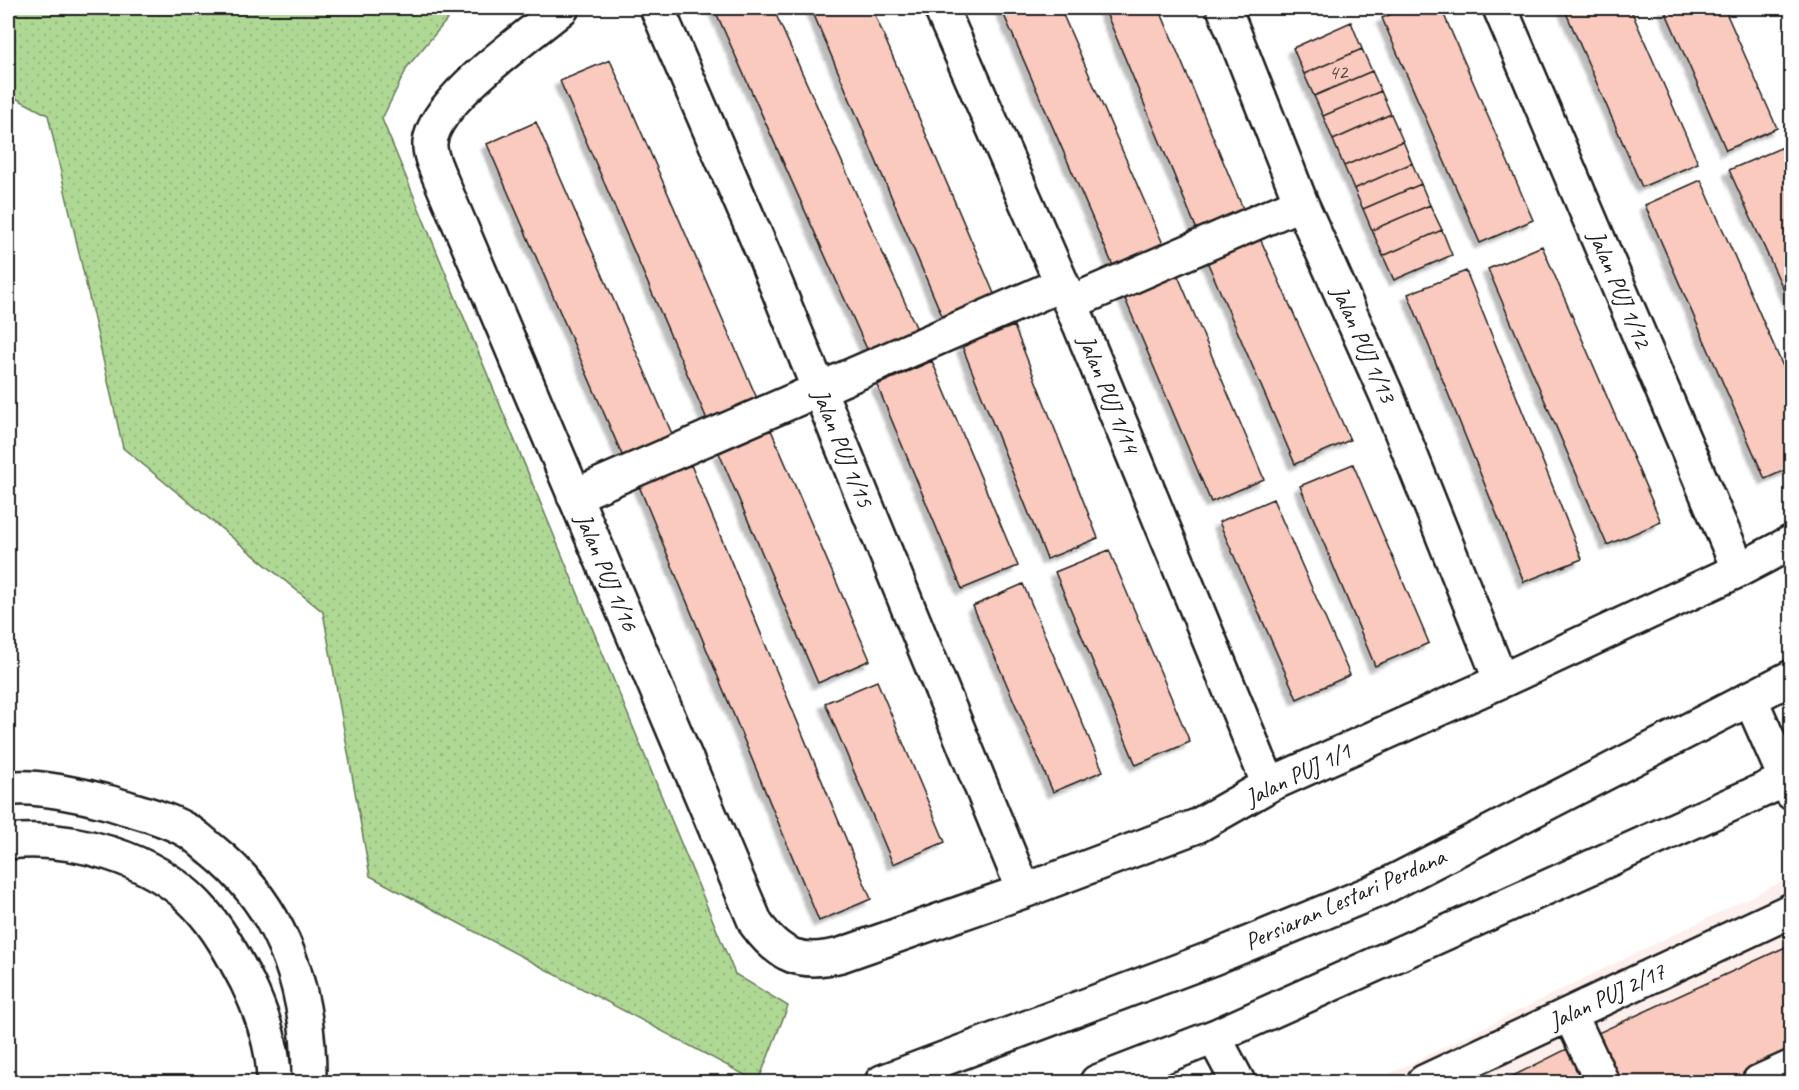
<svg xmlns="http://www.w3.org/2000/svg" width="1799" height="1090" viewBox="0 0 1799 1090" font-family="Caveat,sans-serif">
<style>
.built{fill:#fdefeb}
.grass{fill:url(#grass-dots);stroke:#667a58;stroke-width:1.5}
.building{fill:#f9cabd;stroke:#1c1c1c;stroke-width:1.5;filter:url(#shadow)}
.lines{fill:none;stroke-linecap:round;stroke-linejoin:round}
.minor-casing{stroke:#1c1c1c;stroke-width:38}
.major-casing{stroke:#1c1c1c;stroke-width:38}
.highway-casing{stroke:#1c1c1c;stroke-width:38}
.minor{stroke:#fff;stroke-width:33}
.major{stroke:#fff;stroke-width:33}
.highway{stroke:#fff;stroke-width:33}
.labels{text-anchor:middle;stroke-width:4.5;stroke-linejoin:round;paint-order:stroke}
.number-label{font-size:21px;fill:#534844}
.street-label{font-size:24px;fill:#1c1c1c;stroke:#fff}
</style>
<defs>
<pattern id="grass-dots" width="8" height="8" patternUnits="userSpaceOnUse" patternTransform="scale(1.5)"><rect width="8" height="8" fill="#afd895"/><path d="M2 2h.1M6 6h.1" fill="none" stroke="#96b980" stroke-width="1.8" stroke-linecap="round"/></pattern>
<filter id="shadow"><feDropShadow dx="-5.5" dy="5.5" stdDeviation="1.5" flood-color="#0004"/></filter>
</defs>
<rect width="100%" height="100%" fill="#fff"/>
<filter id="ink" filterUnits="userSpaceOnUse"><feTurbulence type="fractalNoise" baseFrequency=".0167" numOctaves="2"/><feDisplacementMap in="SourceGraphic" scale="12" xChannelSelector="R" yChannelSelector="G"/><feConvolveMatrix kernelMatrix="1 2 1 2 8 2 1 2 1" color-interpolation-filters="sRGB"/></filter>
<g filter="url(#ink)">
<!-- built -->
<path class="built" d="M1791,877v205h-418z"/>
<!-- grass -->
<path class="grass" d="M8,8h449l-49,58 -26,53 353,855 53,32 -30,76 -388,-206 -47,-264 -200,-164 -75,-333 -40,-21z"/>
<!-- building -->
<path class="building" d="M714,8h59l147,328 -49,22z
M811,8h61l126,295 -52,22z
M1001,8h59l104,238 -50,22z
M1104,8h55l85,203 -47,19z
M1406,8h35l92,212 -53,23 -98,-225z
M1564,8h66l68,155 -56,24z
M1664,8h60l53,120 -51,22z
M1351,22l11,27 -58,25 -11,-26z
M1362,49l10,22 -58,25 -10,-22z
M610,60l149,343 -50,21 -149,-343z
M1372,71l9,20 -58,25 -9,-20z
M1381,91l10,23 -58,26 -10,-24z
M1391,114l12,27 -59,25 -11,-26z
M536,122l137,314 -50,21 -136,-313z
M1403,141l9,22 -58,26 -10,-23z
M1783,147l9,20v141l-63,-138z
M1412,163l9,21 -58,25 -9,-20z
M1701,180l91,207v80l-27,12 -120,-274z
M1421,184l9,21 -58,25 -9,-21z
M1430,205l12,25 -59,26 -11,-26z
M1442,230l10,25 -58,25 -11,-24z
M1259,236l91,204 -55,24 -89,-205z
M1542,246l119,276 -54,23 -119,-276z
M1176,271l88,208 -53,23 -88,-208z
M1466,271l116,288 -58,23 -116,-288z
M1014,326l84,212 -51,21 -85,-213z
M932,361l86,205 -56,23 -85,-204z
M771,430l99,230 -52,23 -99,-230z
M1353,464l76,179 -54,23 -75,-180z
M691,465l180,434 -52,22 -180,-435z
M1273,499l77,176 -53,24 -78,-177z
M1109,550l81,192 -54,23 -81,-193z
M1023,584l80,187 -50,21 -80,-186z
M877,681l68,161 -52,22 -68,-161z
M1792,944v111l-57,27h-115l-22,-49z
M1571,1047l18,35h-88z"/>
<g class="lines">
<defs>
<path id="minor" d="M562,8c-33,28 -128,92 -132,135 -1,11 6,25 10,35l316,746c24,33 45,41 85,31l183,-64 173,-65 72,-41 232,-104 238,-111 53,-28
M657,8l107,247 260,636
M941,8l139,317 189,460
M1224,8l77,195 86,193 114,285
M1500,8l239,562
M1070,303l231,-100
M574,496l488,-212
M1750,698l42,95
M1570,1014l32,68
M1214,1037l24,45
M1424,1082l368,-172
M1759,1082l33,-15"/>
<path id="major" d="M882,1082l331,-124 165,-68 414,-213
M1097,1082l117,-45 578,-260"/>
<path id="highway" d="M8,789c24,-5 78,7 103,14 24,8 52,14 73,26 11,5 20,15 29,22 72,58 97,142 96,231
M8,842c63,-7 145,16 189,63 21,22 36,50 50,77 15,31 27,65 27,100"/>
</defs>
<!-- minor casing -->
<use href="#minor" class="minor-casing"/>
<!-- major casing -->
<use href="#major" class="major-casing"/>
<!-- highway casing -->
<use href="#highway" class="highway-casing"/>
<!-- minor -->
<use href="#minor" class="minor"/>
<!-- major -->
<use href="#major" class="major"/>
<!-- highway -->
<use href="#highway" class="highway"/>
</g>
</g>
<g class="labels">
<!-- number labels -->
<g class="number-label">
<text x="1338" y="79">42</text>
</g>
<!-- street labels -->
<g class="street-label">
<text transform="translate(1620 289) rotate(67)" y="8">Jalan PUJ 1/12</text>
<text transform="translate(1364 344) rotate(66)" y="8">Jalan PUJ 1/13</text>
<text transform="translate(1109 394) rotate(68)" y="8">Jalan PUJ 1/14</text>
<text transform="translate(843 448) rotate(68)" y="8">Jalan PUJ 1/15</text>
<text transform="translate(607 572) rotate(67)" y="8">Jalan PUJ 1/16</text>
<text transform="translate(1298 774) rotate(-26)" y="8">Jalan PUJ 1/1</text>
<text transform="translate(1345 899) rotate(-24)" y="8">Persiaran Lestari Perdana</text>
<text transform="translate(1607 996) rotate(-25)" y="8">Jalan PUJ 2/17</text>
</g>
</g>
<!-- margin -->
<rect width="1799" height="1090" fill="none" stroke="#fff" stroke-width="30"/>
<rect x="15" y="15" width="1769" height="1060" fill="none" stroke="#1c1c1c" stroke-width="2" filter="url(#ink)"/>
</svg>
